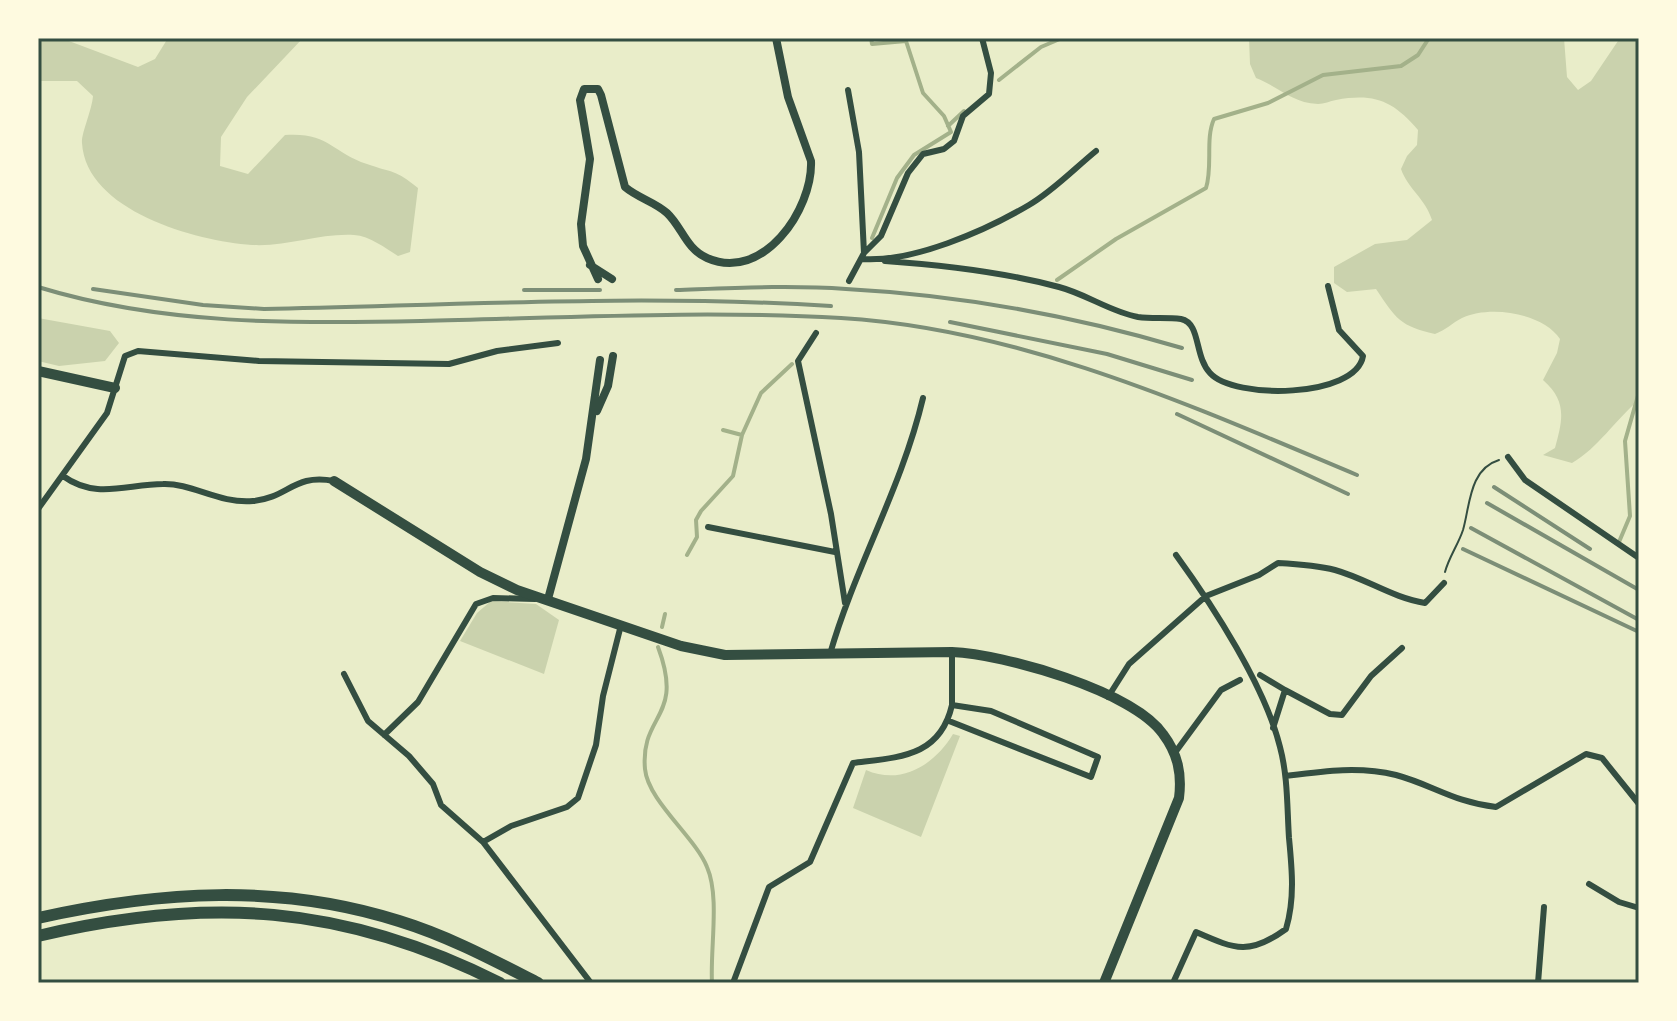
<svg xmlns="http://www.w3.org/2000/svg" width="1677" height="1021" viewBox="0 0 1677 1021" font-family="Barlow,sans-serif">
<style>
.green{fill:#cad2ad}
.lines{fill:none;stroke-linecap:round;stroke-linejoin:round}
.stream{stroke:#a3b18a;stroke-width:4}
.path{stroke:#344e41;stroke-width:2}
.minor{stroke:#344e41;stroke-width:6}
.tertiary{stroke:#344e41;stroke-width:8}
.primary{stroke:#344e41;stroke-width:10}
.motorway{stroke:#344e41;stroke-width:12}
.rail{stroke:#7c8e77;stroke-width:4}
.neatline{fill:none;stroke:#344e41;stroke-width:3}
</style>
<rect width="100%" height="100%" fill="#e9edc9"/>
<!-- green -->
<path class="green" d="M38,38h23l77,29 17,-8 13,-21h135l-56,59 -26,40 -1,29 28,8 37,-39c44,-3 46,17 82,29 25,9 28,5 51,24l-8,64 -12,4c-13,-8 -28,-20 -44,-21 -34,-2 -67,12 -102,10 -56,-4 -166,-34 -170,-102 -1,-9 10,-33 11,-47l-16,-15h-39z
M1249,38h315l3,39 11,13 13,-9 29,-43h19v362c-24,20 -41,48 -67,63l-29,-8 12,-7c8,-29 12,-47 -12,-68l14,-27 3,-14c-17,-26 -70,-34 -98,-21 -10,5 -16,12 -27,16 -35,-8 -39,-15 -59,-45l-29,3 -13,-9v-16l41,-23 32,-4 25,-20c-7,-22 -24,-31 -31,-51l6,-13 10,-11 1,-15c-25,-29 -43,-37 -82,-30 -6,1 -12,4 -18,4 -26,-1 -39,-17 -62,-26l-6,-14z
M38,318l72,13 9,12 -14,18 -46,5 -21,-5z
M491,601l45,3 23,16 -15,54 -84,-33 17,-28z
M953,734l7,2 -39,101 -68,-29 13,-38c36,16 69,-6 87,-36z"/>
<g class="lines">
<!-- stream -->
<path class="stream" d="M871,38l1,6 34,-3 17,52 21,23 7,16 -37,23 -17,23 -25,60
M999,80l42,-33 21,-9
M948,126l16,-15
M1057,280l59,-41 90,-51c7,-22 -1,-49 8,-69l54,-16 55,-28 78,-9 17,-11 11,-17
M723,430l19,5
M1619,542l11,-26 -5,-75 14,-49
M687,555l10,-18 -1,-17 5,-9 32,-35 9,-41 19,-42 31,-29
M662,627l3,-13
M658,647c27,72 -18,66 -13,122 3,32 50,68 62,98 13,30 3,81 5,116"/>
<!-- path -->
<path class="path" d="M1445,572c4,-15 13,-27 18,-42 7,-24 6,-61 36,-70"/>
<!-- minor -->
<path class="minor" d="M848,90l11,62 5,101 -15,28
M864,253l17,-17 27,-63 15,-19 21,-5 10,-8 9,-25 26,-22 2,-21 -9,-35
M861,259c51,4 124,-28 168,-54 24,-14 46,-37 67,-54
M885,261c58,4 118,11 174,26 27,7 52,25 79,30 14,2 29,0 43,2 20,4 13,37 29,54 24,27 146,25 153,-17l-24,-26 -11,-44
M816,333l-18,28 33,153 14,89
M1508,457l17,23 114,78
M63,476c33,24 64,8 100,8 29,-1 56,20 90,17 35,-3 41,-28 81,-20
M38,509l69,-96 18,-57 13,-5 121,10 190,3 48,-13 61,-8
M708,527l127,25
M830,654c25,-87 72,-167 93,-256
M344,674l24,47 41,35 24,28 8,21 42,37 108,141
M1260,675l25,15
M1108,697l21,-33 77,-68 53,-21 19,-12c19,1 38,2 57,7 32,9 58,28 90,33l19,-20
M949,721l142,56 7,-20 -107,-46 -39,-6v-53
M1273,728l12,-38 45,24 12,1 29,-39 31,-28
M384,735l34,-33 58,-98 17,-6 42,1
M1174,754l47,-64 19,-10
M1286,776c38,-5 73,-10 110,-1 37,10 57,27 100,32l90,-53 16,4 37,46
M483,842l28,-16 56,-19 11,-9 18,-53 7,-49 18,-71
M1589,884l30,18 20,6
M733,983l36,-96 41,-25 43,-99c47,-6 87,-6 99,-58
M1173,983l23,-51c39,17 53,24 90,-3 9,-30 6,-60 3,-91 -2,-30 -1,-61 -9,-91 -15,-61 -67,-141 -104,-192
M1538,983l6,-76"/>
<!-- tertiary -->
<path class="tertiary" d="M590,265l22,14
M598,279l-15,-33 -2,-22 9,-65 -10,-59 4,-11h14l3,6 24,92c13,11 30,15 42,26 15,14 19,36 40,45 56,25 106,-49 104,-97l-23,-64 -12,-59
M597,411l11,-25 5,-30
M548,599l38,-140 14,-99"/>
<!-- primary -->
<path class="primary" d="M38,371l77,17
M334,481l146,91 37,18 164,56 44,9 227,-3c52,2 181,39 211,82 15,20 19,40 16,64l-75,185"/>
<!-- motorway -->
<path class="motorway" d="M38,918c121,-27 242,-35 361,3 49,15 94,39 139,62
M38,936c169,-40 305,-32 462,47"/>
<!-- rail -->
<path class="rail" d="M38,287c124,38 255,37 383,34 140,-3 280,-11 420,-3 181,11 351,88 516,157
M93,289l110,16 61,4c189,-4 379,-15 567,-3
M524,290h76
M676,290c57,-2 114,-5 170,-1 114,6 228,27 336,59
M950,322l157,32 85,26
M1177,414l171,80
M1494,487l96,62
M1487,503l152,87
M1471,528l168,92
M1463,549l176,83"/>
</g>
<!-- border -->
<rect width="1677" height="1021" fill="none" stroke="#fefae0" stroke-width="80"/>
<rect x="40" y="40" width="1597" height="941" class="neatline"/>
</svg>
